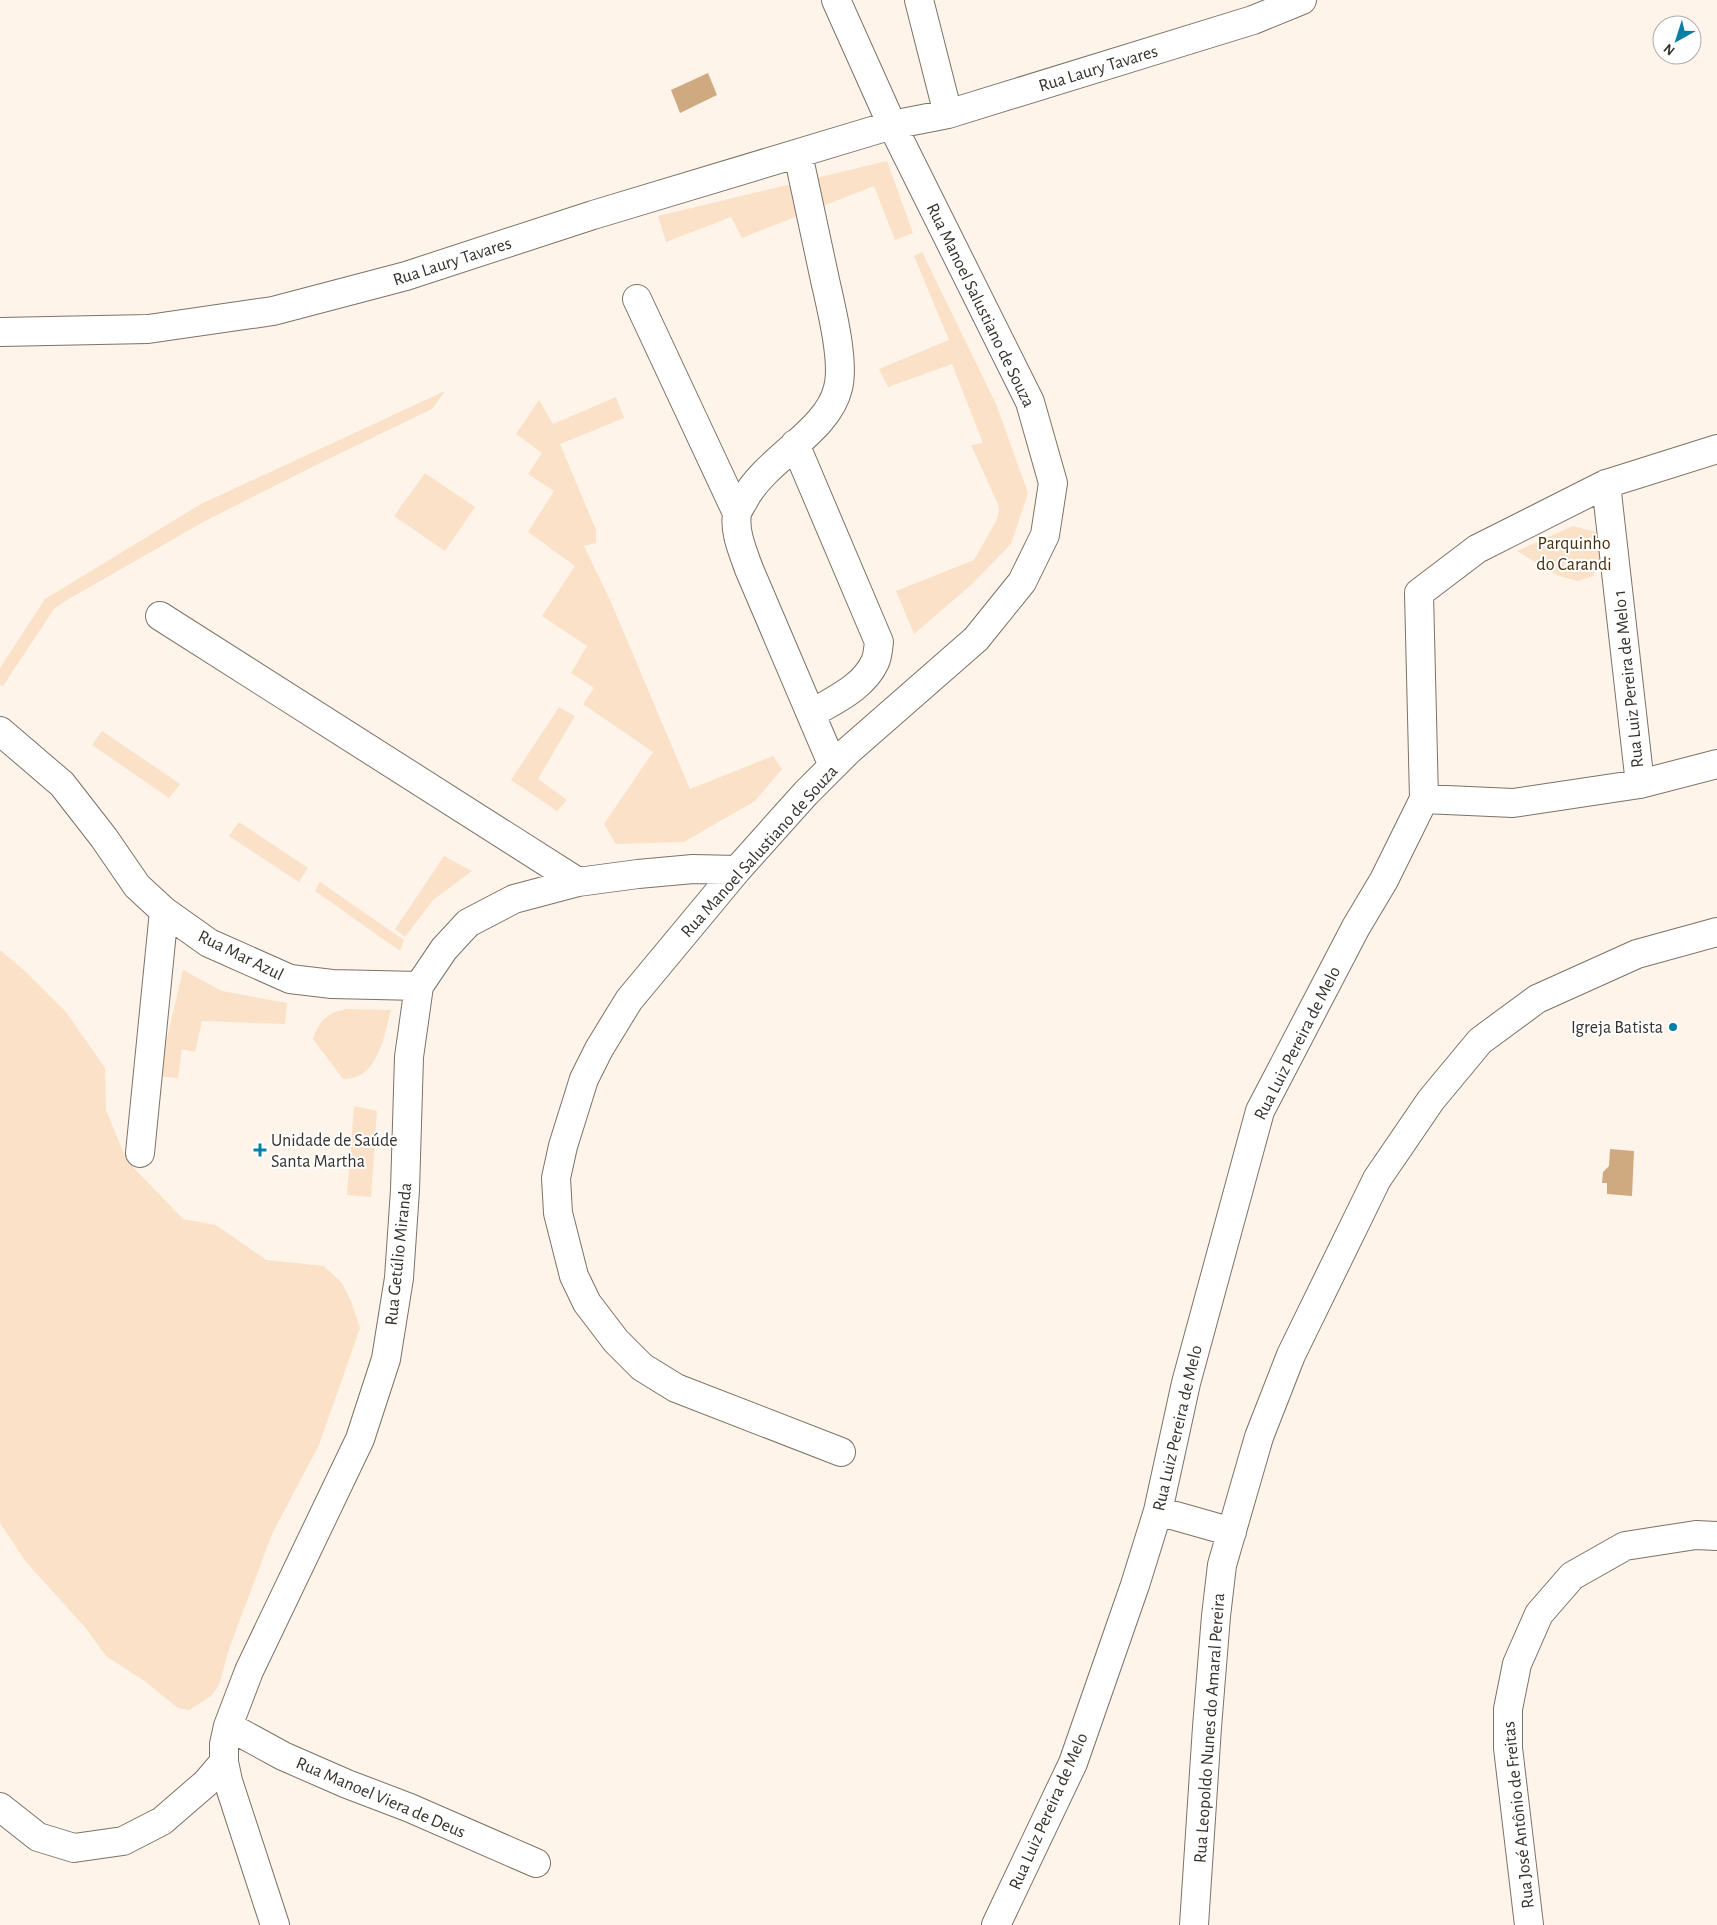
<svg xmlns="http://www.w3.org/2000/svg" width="1717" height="1925" viewBox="0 0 1717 1925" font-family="'Alegreya Sans',sans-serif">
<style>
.green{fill:#fae1c7}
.water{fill:#cfaa81}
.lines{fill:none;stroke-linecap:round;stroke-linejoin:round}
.minor-casing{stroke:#7b7268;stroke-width:30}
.minor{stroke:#fff;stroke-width:28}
.poi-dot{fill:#087fa6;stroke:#fff;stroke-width:2}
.labels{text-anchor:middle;stroke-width:4;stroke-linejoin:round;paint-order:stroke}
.street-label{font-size:18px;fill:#36322d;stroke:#fff}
.park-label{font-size:18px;fill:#472e0b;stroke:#fff}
.poi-label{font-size:18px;fill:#36322d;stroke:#fff;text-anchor:end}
</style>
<rect width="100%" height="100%" fill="#fff4e9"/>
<!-- green -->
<path class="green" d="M887,161l26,72 -18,7 -21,-54 -132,52 -11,-21 -65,25 -8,-26z
M922,252l74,152 32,89 -17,51 -40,41 -57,49 -18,-43 78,-31 22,-39 3,-9 -1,-8 -27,-59 12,-2 -31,-79 -64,23 -9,-18 70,-29 -35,-84z
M445,391l-13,18 -112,54 -115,58 -138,79 -13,9 -51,77 -3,-1v-17l45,-69 156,-95z
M616,397l8,21 -64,26 36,86v13l-12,3 26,54 80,189 83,-33 9,13 -27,32 -71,41 -68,2 -12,-20 49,-72 -70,-48 11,-16 -23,-15 16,-27 -45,-30 33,-50 -47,-34 26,-41 -26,-17 14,-21 -26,-19 23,-34 14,24z
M425,473l50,34 -30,44 -51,-35z
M1573,526l23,6 8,20 -11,24 -15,5 -19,-5 -42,-25z
M559,707l16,9 -37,63 29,21 -10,11 -46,-31z
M102,731l78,53 -11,14 -77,-53z
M239,822l69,46 -9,14 -70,-46z
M444,856l28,15 -39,29 -28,37 -10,-8z
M320,882l84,58 -4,11 -85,-60z
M0,950l27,23 39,39 39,56 1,42 21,51 56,58 33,6 50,35 58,6 18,17 9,18 9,27 -41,117 -47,89 -43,115 -10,36 -8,11 -22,14 -11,-2 -32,-26 -40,-26 -22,-30 -58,-64 -26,-39z
M183,970l39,21 65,12 -2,21 -83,-3 -7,31 -13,-3 -4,29 -20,-2z
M347,1009l44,1c-7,26 -13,70 -48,69l-30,-40c7,-20 14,-26 34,-30z
M354,1106l23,5 -6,86 -24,-2z"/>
<!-- water -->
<path class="water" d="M708,73l9,22 -37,18 -9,-23z
M1610,1149l24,2 -2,45 -25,-2v-11h-5l1,-11 6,-6z"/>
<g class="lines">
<defs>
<path id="minor" d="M836,0l56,125 138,277 23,81 -8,52 -23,47 -46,57 -128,112 -42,42 -69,77 -108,130 -30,49 -15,30 -21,67 -7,32 2,35 16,63 13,27 29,38 26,26 34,21 165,64
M919,0l29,114
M798,154c9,42 18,84 27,126 6,27 20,82 13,108 -10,44 -72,70 -94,112 -2,4 -6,9 -7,14 -3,18 6,38 12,55l84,197
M637,299l100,214
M0,332l148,-3 125,-18 133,-35 187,-61 299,-90 56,-11 305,-94 49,-20
M795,444l84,198c-1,6 -1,14 -4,20 -12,26 -41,38 -64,52
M1606,484l34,300
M160,616l418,266
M0,731l62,53 42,54 33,48 27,25 45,32 81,36 42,5 87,2
M1424,799l89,4 127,-19 77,-20
M140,1153l24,-242
M1158,1511l74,21
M228,1726l55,30 64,28 63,24 126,55
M0,1807l38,30 36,11 49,-7 39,-20 44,-38 18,-21
M275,1925l-47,-144 -4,-19v-18l4,-18 21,-55 111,-232 26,-80 13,-81 6,-88 4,-133 10,-71 25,-37 24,-26 46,-24 64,-17 60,-8 55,-5 44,1
M996,1925l77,-162 62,-178 23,-74 28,-128 74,-272 96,-184 28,-47 40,-81 -5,-206 58,-44 129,-65 111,-35
M1194,1925l13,-198 9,-111 6,-51 37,-128 32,-82 86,-176 54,-79 49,-59 57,-42 100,-45 80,-22
M1529,1925l-21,-177v-39l9,-45 22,-50 33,-38 53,-30 71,-11 21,1"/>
</defs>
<!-- minor casing -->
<use href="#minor" class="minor-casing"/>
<!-- minor -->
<use href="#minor" class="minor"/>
</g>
<!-- markers -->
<g class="poi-dot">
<circle cx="1673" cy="1027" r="5"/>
<path d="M257.5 1142.5h5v5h5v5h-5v5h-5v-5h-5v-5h5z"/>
</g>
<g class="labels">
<!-- street labels -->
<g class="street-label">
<text transform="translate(1098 68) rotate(-17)" y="6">Rua Laury Tavares</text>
<text transform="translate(452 261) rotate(-18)" y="6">Rua Laury Tavares</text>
<text transform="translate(981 305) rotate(64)" y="6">Rua Manoel Salustiano de Souza</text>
<text transform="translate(1628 679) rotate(-96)" y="6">Rua Luiz Pereira de Melo 1</text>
<text transform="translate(759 851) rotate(-48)" y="6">Rua Manoel Salustiano de Souza</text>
<text transform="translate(241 955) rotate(26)" y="6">Rua Mar Azul</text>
<text transform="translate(1297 1043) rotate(-63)" y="6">Rua Luiz Pereira de Melo</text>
<text transform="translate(398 1254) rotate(-84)" y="6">Rua Getúlio Miranda</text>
<text transform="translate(1177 1428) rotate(-77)" y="6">Rua Luiz Pereira de Melo</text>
<text transform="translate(1209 1728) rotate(-86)" y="6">Rua Leopoldo Nunes do Amaral Pereira</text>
<text transform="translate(381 1797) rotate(23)" y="6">Rua Manoel Viera de Deus</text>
<text transform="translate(1048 1811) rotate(-66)" y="6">Rua Luiz Pereira de Melo</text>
<text transform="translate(1518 1815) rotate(-96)" y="6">Rua José Antônio de Freitas</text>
</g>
<!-- park labels -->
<g class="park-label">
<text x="1574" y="549">Parquinho<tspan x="1574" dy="21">do Carandi</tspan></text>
</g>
<!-- poi labels -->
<g class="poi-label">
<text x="1663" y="1033">Igreja Batista</text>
<text x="271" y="1146" text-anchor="start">Unidade de Saúde<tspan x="271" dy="21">Santa Martha</tspan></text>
</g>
</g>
<!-- north arrow -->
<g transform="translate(1677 40) rotate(219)"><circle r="24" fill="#ffffff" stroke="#afadab"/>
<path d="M0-4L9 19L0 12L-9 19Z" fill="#087fa6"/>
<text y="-8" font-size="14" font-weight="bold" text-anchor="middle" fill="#36322d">N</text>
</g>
</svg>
